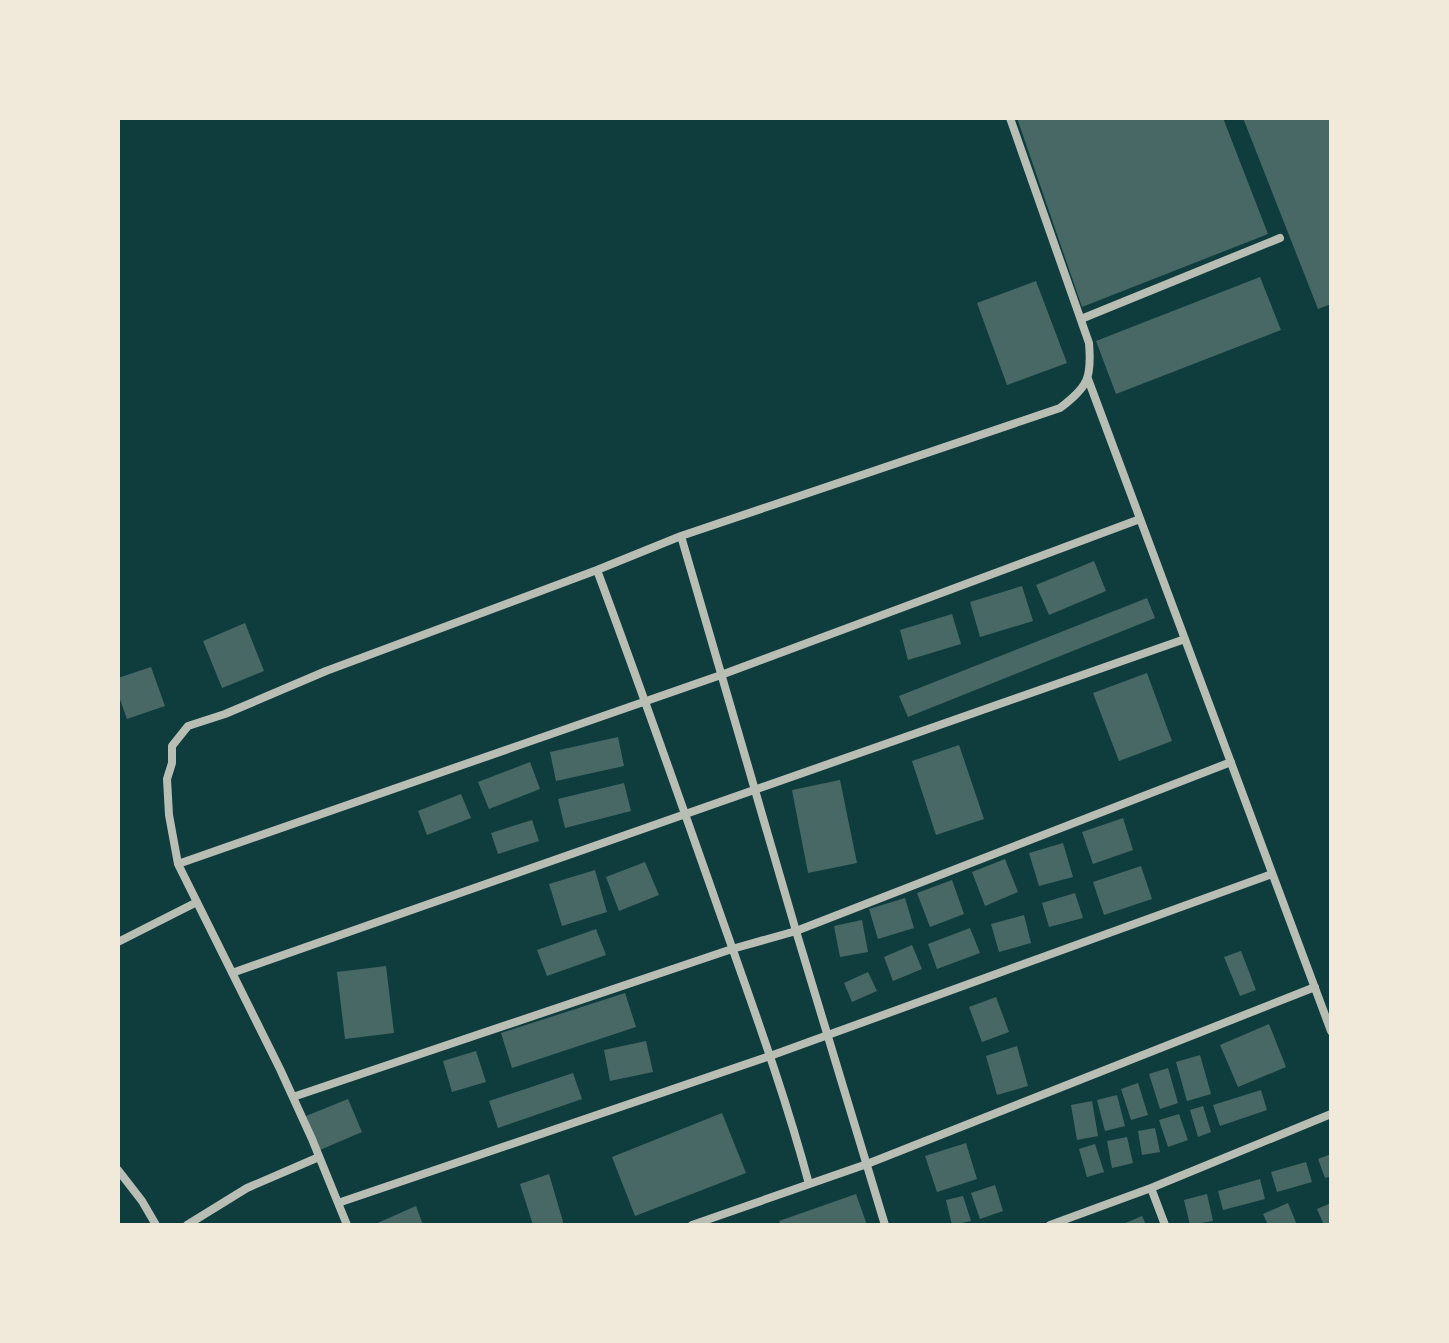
<svg xmlns="http://www.w3.org/2000/svg" width="1449" height="1343" viewBox="0 0 1449 1343" font-family="'Noto Sans',sans-serif">
<style>
.building{fill:#486865}
.lines{fill:none;stroke-linecap:round;stroke-linejoin:round}
.minor{stroke:#b8beb3;stroke-width:8}
</style>
<rect width="100%" height="100%" fill="#0f3d3e"/>
<!-- building -->
<path class="building" d="M1017,118h206l45,116 -186,73z
M1243,118h88v186l-13,5z
M1260,277l21,53 -165,64 -20,-53z
M1036,281l31,82 -60,22 -30,-82z
M1094,561l12,30 -57,24 -13,-30z
M1022,586l11,35 -53,16 -10,-35z
M1147,598l8,20 -247,99 -9,-21z
M952,614l9,30 -53,16 -8,-30z
M245,623l19,48 -42,17 -19,-47z
M151,667l14,39 -38,13 -9,-25v-16z
M1147,673l25,68 -53,20 -26,-68z
M618,737l6,29 -68,15 -6,-29z
M959,745l25,74 -48,16 -24,-74z
M530,762l10,27 -51,20 -11,-27z
M840,780l17,83 -49,10 -16,-83z
M624,783l7,28 -66,17 -7,-29z
M461,794l10,24 -44,17 -9,-24z
M1123,818l10,32 -40,14 -11,-32z
M532,820l7,21 -41,13 -7,-21z
M1063,843l10,34 -34,9 -10,-33z
M1005,859l13,33 -33,14 -13,-34z
M645,862l14,33 -40,16 -13,-34z
M1141,866l11,33 -48,16 -11,-33z
M595,870l12,42 -45,14 -13,-42z
M952,880l12,34 -34,13 -13,-34z
M1075,893l8,25 -34,9 -7,-24z
M905,898l9,30 -36,11 -9,-30z
M1024,915l7,28 -32,9 -8,-28z
M862,920l6,32 -28,5 -6,-31z
M970,928l10,25 -43,16 -9,-25z
M596,929l10,26 -59,21 -10,-26z
M912,945l10,24 -29,12 -9,-24z
M1241,951l15,39 -16,6 -16,-39z
M386,966l8,67 -49,6 -8,-67z
M868,972l9,19 -25,11 -8,-19z
M625,993l11,34 -124,41 -11,-35z
M996,997l13,35 -27,10 -13,-35z
M1269,1024l17,43 -48,20 -18,-42z
M646,1041l7,31 -43,9 -6,-31z
M1017,1046l11,40 -31,9 -11,-39z
M476,1051l10,31 -34,10 -9,-31z
M1200,1055l11,39 -24,7 -11,-39z
M1168,1068l10,35 -18,6 -11,-35z
M573,1073l9,26 -84,29 -9,-27z
M1138,1083l10,32 -17,5 -10,-31z
M1261,1090l6,20 -47,16 -7,-21z
M1117,1095l8,31 -20,5 -8,-31z
M348,1099l14,33 -42,18 -14,-34z
M1092,1101l6,35 -21,4 -6,-35z
M1203,1106l8,26 -13,5 -8,-27z
M722,1113l24,60 -111,43 -23,-59z
M1179,1114l9,26 -20,7 -9,-27z
M1155,1128l5,24 -18,3 -4,-24z
M1127,1137l6,26 -21,5 -5,-27z
M966,1143l11,36 -40,13 -12,-36z
M1095,1144l9,28 -17,5 -8,-28z
M1331,1154v22l-6,2 -7,-19z
M1306,1162l6,20 -35,10 -6,-20z
M549,1174l15,51h-31l-13,-41z
M1260,1179l5,20 -42,11 -5,-19z
M995,1185l8,26 -23,8 -9,-26z
M856,1194l11,31h-86l-2,-4z
M1207,1194l6,27 -23,4 -6,-25z
M963,1196l8,25 -19,4 -6,-25z
M1288,1203l9,22h-29l-5,-11z
M1331,1203v22h-7l-7,-16z
M416,1206l7,19h-50z
M1142,1216l4,9h-25z"/>
<g class="lines">
<!-- minor -->
<path class="minor" d="M1081,319l199,-81
M1088,379l243,652
M681,536l115,395 89,294
M597,570c43,116 84,232 125,349 31,88 63,175 87,265
M178,864l543,-189 419,-156
M118,942l79,-40
M232,973l953,-334
M293,1097l439,-148 64,-18 435,-169
M118,1170l24,31 14,24
M1151,1188l14,37
M338,1203l432,-147 502,-182
M187,1225l60,-37 72,-31
M347,1225l-35,-86 -32,-70 -102,-205 -9,-49 -2,-36 5,-16v-17l16,-20 37,-12 101,-43 271,-101 84,-34 379,-128c28,-21 32,-30 29,-65l-79,-225
M692,1225l175,-61 448,-177
M1050,1225l101,-37 180,-74"/>
</g>
<!-- border -->
<rect width="1449" height="1343" fill="none" stroke="#f1e9da" stroke-width="240"/>
</svg>
